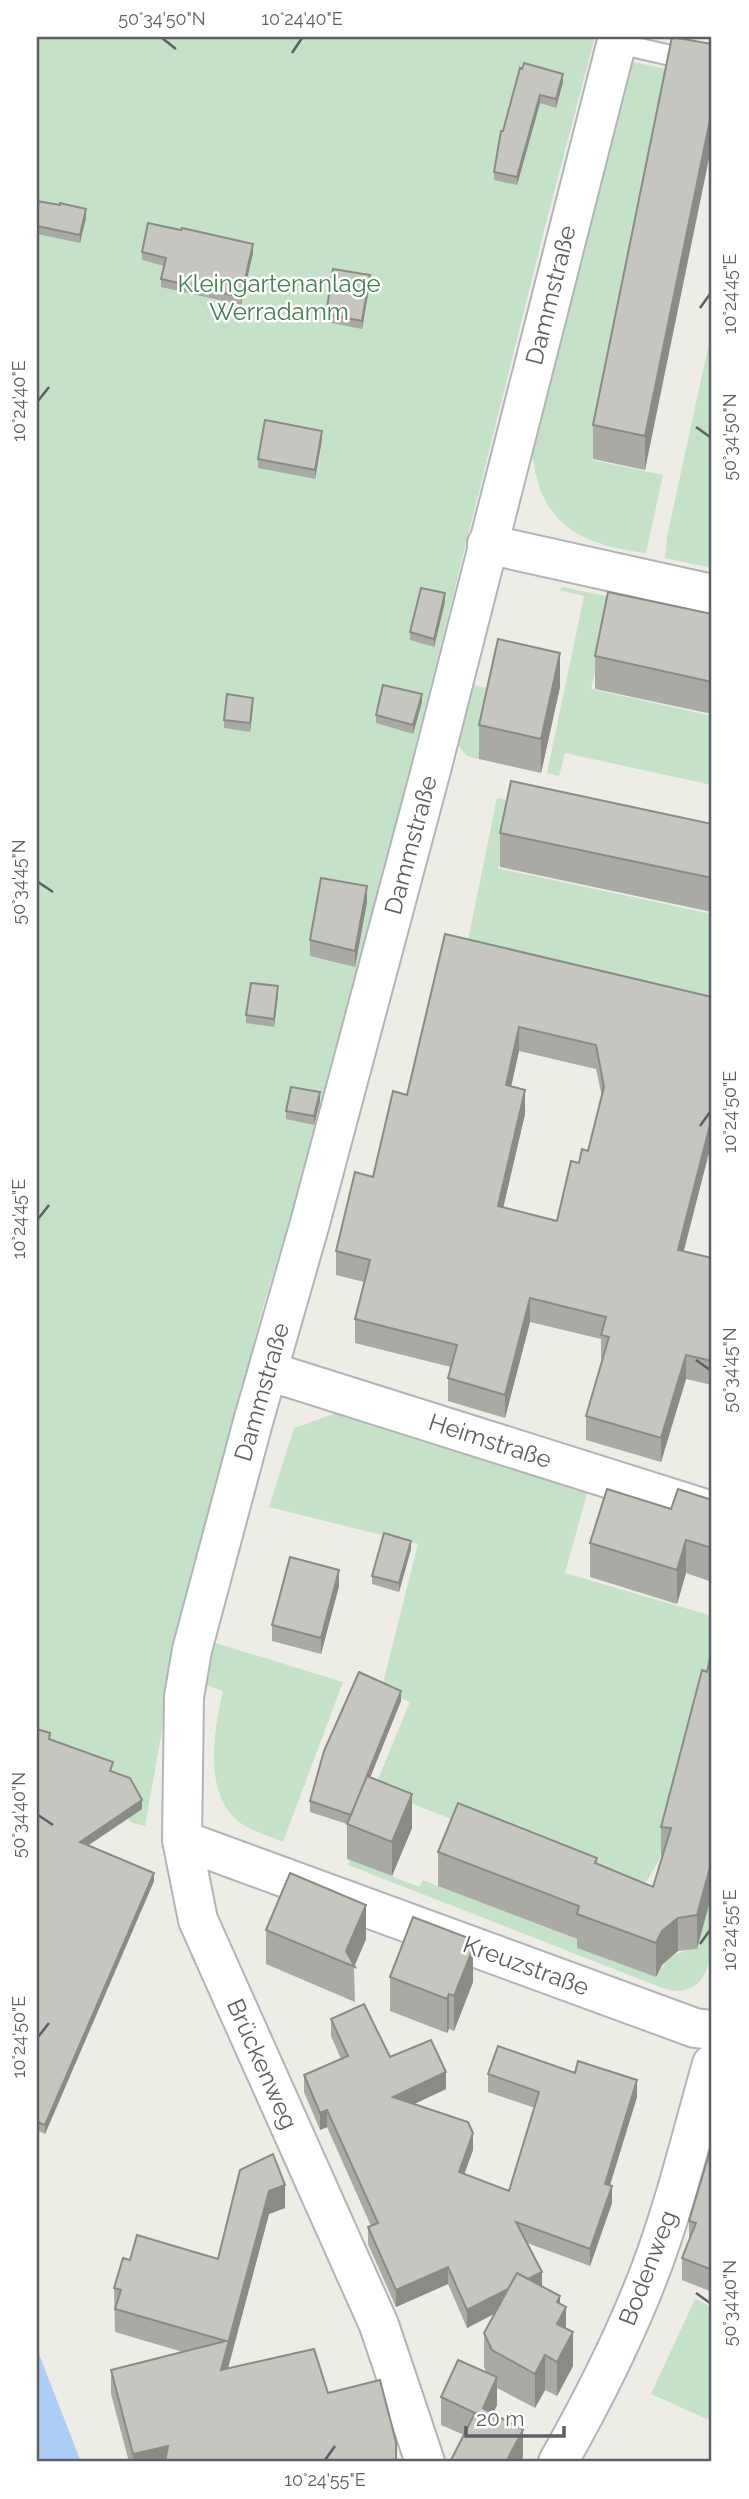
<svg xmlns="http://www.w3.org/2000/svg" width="749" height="2499" viewBox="0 0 749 2499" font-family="Raleway,sans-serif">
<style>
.green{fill:#c5e2c8}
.water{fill:#aecdf4}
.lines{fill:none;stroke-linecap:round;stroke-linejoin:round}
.lane-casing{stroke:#b2b4b8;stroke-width:23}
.street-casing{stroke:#b2b4b8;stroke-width:42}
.lane{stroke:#fff;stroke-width:19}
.street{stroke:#fff;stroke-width:38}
.wall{fill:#aaaaa5;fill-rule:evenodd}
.shaded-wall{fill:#8b8b86}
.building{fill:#c6c6c0;stroke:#8b8b86;stroke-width:2;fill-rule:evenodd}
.ticks{fill:none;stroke:#5d5f64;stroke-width:2.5}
.labels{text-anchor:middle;stroke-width:5;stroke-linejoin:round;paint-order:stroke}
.park-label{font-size:24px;fill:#40804b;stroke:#fff}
.street-label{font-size:24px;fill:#5d5f64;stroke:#fff}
.neatline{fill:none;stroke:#5d5f64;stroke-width:2.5}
.ticks-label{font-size:18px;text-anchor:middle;fill:#5d5f64}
</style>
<rect width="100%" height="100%" fill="#edece5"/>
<!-- green -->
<path class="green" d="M37,37h558l-48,182 -213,854 -73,241 -92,378 -24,134 -15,-4 -11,-22 -82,-30z
M629,61l42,9 -79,390 71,15 -17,78c-70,-8 -111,-33 -114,-109z
M712,329v239l-47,-10 2,-21z
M563,587l149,31 -105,3 -16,68 121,27v69l-147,-32 -6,23 -12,-3 37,-177 -25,-6z
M471,684l23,6 -15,69 -12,-3 -9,-11z
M497,798l215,43 -202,-27 -11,53 -3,1 216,46v90l-245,-59z
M337,1413l251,77 -23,83 147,43v38l-53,206 -12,21 -14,8 -259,-100 36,-87 -29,-11 37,-147 -149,-37 25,-79z
M209,1641l134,41 -60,160c-14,-6 -33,-11 -45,-21 -35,-29 -24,-91 -15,-130l-25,-9z
M350,1860l69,27 4,-7 156,60 -2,8 79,29c10,-19 20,-26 41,-28l15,-55c0,33 10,109 -47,95l-317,-124z
M695,2299l17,8v106l-3,7 -58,-26z"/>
<!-- water -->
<path class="water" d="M37,2349l44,113h-44z"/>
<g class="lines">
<defs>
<path id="lane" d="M616,43l96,22"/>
<path id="street" d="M487,544l225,50
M268,1371l444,140
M182,1840l513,188 17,2
M425,2462l-46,-137 -181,-405 -16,-80 2,-143 8,-47 61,-228 57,-199 122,-457 186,-729
M558,2462c34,-60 66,-123 91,-188 26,-68 43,-140 63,-210"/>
</defs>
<!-- lane casing -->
<use href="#lane" class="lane-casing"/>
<!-- street casing -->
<use href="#street" class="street-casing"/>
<!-- lane -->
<use href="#lane" class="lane"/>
<!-- street -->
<use href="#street" class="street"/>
</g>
<!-- wall -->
<path class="wall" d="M712,44l-67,426 -52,-11v-34z
M520,68l43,14 -7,26 -16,-5 -23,82 -23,-5v-8z
M37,201l49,17 -6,25 -43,-9z
M142,252l111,1 -12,52 -80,-18v-8l3,-13 -22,-6z
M370,283l-8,46 -36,-7v-8z
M322,439l-7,40 -57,-11v-9z
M445,602l-11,45 -24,-7v-8z
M712,614v100l-117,-25v-33z
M560,687l-19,86 -62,-14v-34z
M422,702l-9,32 -37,-11v-8z
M253,706l-3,26 -26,-4v-8z
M712,824v88l-212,-45v-34z
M367,902l-12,65 -45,-11v-16z
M445,934l267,63v144l-29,110 29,7v127l-26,-6 -25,83 -75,-22v-24l17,-57h-2v-20l-71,-17 -25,96 -57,-17v-23l3,-11 -96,-24v-24l9,-37 -28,-7v-24l37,-74 34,-82zM519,1051l77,18 6,28 -14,54 -9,12 -22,58 -54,-13 22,-94 -14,-27z
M278,995l-4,32 -28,-4v-8z
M320,1101l-6,24 -28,-6v-8z
M712,1500v82l-26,-9 -9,31 -87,-27v-34l81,-34z
M411,1549l-12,43 -27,-8v-8z
M339,1586l-18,68 -49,-13v-16z
M702,1670l-5,279 -19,2 -16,14 -6,12 -79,-29v-9l-139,-53v-34l159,12 56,23 8,-27v-33z
M401,1701l-31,76 42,51 -20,48 -45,-17v-35l-37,-12v-11z
M37,1729l13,11 63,31v1l29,37 -54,36 66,36 -109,253 -8,-4z
M266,1930l100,9 -12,28 1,35 -89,-38z
M471,1947l2,35 -19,49 -5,-2 -2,4 -57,-22v-34z
M331,2019l59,38 56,32 -32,15 59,46 -9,24 45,17 26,-83 -47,-16v-18l149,23 -27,88 2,18 -22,63 -63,-23 15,43 18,18 13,62 -16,30 -12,-6 -10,18 -38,-20v17l-4,9 30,43 -59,-22 -23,-10v-28l45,-25 -2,-5v-34l11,-20 -28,15 -19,-44 -52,23 -28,-63v-17l3,-1 -44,-99 -7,3 -16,-38v-17l37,-16 -10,-23z
M712,2144v148l-30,-12v-22l7,-19v-18z
M240,2170l45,38 -16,6 -41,155 100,24 68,69h-267l-18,-68v-24l72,-18 -68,-20 -1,-44 16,-28 88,-1z"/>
<!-- shaded-wall -->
<path class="shaded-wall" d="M563,74v8l-7,26v-9z
M540,95v8l-23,82v-8z
M712,110v34l-67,326v-34z
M86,209v9l-6,25v-8z
M253,244v9l-12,52v-8z
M370,275v8l-8,46v-8z
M322,431v8l-7,40v-9z
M445,593v9l-11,45v-8z
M560,653v34l-19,86v-34z
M422,694v8l-9,32v-9z
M253,698v8l-3,26v-9z
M367,886v16l-12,65v-16z
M278,986v9l-4,32v-8z
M519,1027v24l-13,58v-24z
M525,1090v24l-27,116v-24z
M320,1092v9l-6,24v-9z
M712,1117v24l-34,133v-24z
M530,1298v24l-25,96v-23z
M686,1355v24l-25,83v-24z
M686,1540v33l-9,31v-34z
M411,1541v8l-12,43v-9z
M339,1570v16l-18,68v-16z
M401,1691v10l-50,124v-10z
M412,1794v34l-20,48v-34z
M142,1800v9l-62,42v-9z
M712,1860v34l-15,55v-34z
M154,1873v8l-109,253v-9z
M366,1905v34l-12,28 -8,-16z
M678,1918v33l-16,14 -6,12v-34l6,-12z
M471,1939v14l2,-5v34l-19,49v-35z
M449,1994v35l-2,4v-34z
M446,2072v17l-53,25v-17z
M637,2080v17l-32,104v-17z
M327,2110v17l-7,3v-17z
M473,2133v17l-14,39v-17z
M285,2185v23l-16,6 -48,180v-24l48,-179z
M612,2186v17l-22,63v-17z
M448,2267v17l-52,23v-17z
M542,2272v17l-75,39v-18z
M560,2296v21l6,-10v35l-9,16v-56z
M573,2332v34l-16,30v-34z
M545,2355v35l-10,18v-34z
M497,2377v28l-14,31v-28z
M523,2430v27l-2,5h-15z
M168,2446v16h-35v-8z"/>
<!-- building -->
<path class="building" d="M672,37l40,7v66l-67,326 -52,-11z
M524,63l39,11 -7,25 -16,-4 -23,82 -23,-5 7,-41h2l17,-63 2,1z
M37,201l23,4v-2l26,6 -6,26 -43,-9z
M148,223l33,7 1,-2 71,16 -12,53 -80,-18 5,-21 -24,-6z
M333,269l37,6 -8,46 -36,-7z
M265,420l57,11 -7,39 -57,-11z
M421,588l24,5 -11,46 -24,-7z
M608,592l104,22v68l-117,-26z
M498,639l62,14 -19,86 -62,-14z
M383,685l39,9 -9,31 -37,-10z
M227,694l26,4 -3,25 -26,-3z
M511,781l201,43v54l-212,-45z
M321,878l46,8 -12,65 -45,-11z
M445,934l267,63v120l-34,133 34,8v103l-26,-6 -25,83 -75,-22 23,-79 -8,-2 5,-18 -76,-19 -25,97 -57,-17 9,-33 -102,-26 15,-59 -34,-9 19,-79 18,5 20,-86 14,4zM519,1027l77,18 8,42 -16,64 -6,-2 -3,14 -8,-2 -14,60 -59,-15 27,-116 -19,-5z
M251,983l27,3 -4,33 -28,-4z
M291,1087l29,5 -6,24 -28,-5z
M607,1489l64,20 7,-20 34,11v48l-26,-8 -9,30 -87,-27z
M384,1533l27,8 -12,42 -27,-7z
M290,1557l49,13 -18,68 -49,-13z
M712,1649v211l-15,55 -19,3 -16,13 -6,12 -79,-29 2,-8 -141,-54 20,-49 139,55 -2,5 58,24 18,-59 -10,-1 41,-157 5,2z
M359,1672l42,19 -50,124 -41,-14 14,-50z
M37,1729l13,4 -1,6 64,23 -3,9 20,7 12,22 -62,42 74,31 -109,252 -8,-3z
M367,1776l45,18 -20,48 -45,-18z
M290,1873l76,32 -20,46 9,16 -89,-37z
M413,1917l58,22 -3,7 5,2 -19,48 -5,-2 -2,5 -57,-22z
M364,2004l26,53 41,-17 15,32 -53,25 75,25 5,11 -14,39 50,19 30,-99 -51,-18 10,-28 77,27 3,-12 59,19 -32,104 7,2 -22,63 -74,-27 26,50 -14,7 -11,-6 -9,16 -41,21 -19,-43 -52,23 -28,-63 10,-4 -51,-113 -7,3 -16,-38 44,-19 -17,-37z
M712,2144v126l-30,-12 14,-35 -7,-2z
M273,2154l12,31 -16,6 -48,179 93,-21 14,44 52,-13 16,62v20h-231l3,-16 -35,8 -22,-84 115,-29 -111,-32 6,-19 -7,-2 9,-30 7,2 7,-25 81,24 22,-89z
M517,2273l43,23 -3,6 9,5 -9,17 16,8 -16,30 -12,-7 -10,19 -43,-24 -8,-17z
M458,2360l39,17 -14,31 40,22 -17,32h-56l25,-49 -34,-16z"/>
<!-- ticks -->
<path class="ticks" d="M162,38l14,11M292,53l10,-15M700,308l10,-14M38,401l11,-14M696,427l14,10M38,882l15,10M700,1126l10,-14M38,1219l11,-14M696,1360l14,10M38,1815l15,10M700,1944l10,-14M38,2037l11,-14M696,2293l14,10M325,2460l10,-14"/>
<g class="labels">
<!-- park labels -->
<g class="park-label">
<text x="279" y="292">Kleingartenanlage<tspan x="279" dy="28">Werradamm</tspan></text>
</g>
<!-- street labels -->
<g class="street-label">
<text transform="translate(551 295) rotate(-76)" y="8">Dammstraße</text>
<text transform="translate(411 845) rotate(-75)" y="8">Dammstraße</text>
<text transform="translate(262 1392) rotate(-74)" y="8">Dammstraße</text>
<text transform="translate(490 1441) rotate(18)" y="8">Heimstraße</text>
<text transform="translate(526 1966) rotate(20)" y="8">Kreuzstraße</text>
<text transform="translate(262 2064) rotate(66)" y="8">Brückenweg</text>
<text transform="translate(648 2268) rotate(-69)" y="8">Bodenweg</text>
</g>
</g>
<!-- border -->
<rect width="749" height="2499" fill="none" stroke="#ffffff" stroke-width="77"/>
<!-- scale -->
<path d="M466 2426v10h98v-10" fill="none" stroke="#5d5f64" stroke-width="3.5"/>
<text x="476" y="2426" font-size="21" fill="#5d5f64" stroke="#ffffff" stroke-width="5" paint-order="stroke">20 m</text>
<rect x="38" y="38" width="672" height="2422" class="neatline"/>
<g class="ticks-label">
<text x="162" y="25">50°34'50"N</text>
<text x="302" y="25">10°24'40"E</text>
<text transform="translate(730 294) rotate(-90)" y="6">10°24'45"E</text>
<text transform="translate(19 401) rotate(-90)" y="6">10°24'40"E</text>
<text transform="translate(730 437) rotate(-90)" y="6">50°34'50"N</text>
<text transform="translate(19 882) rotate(-90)" y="6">50°34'45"N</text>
<text transform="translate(730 1112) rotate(-90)" y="6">10°24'50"E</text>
<text transform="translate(19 1219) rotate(-90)" y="6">10°24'45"E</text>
<text transform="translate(730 1370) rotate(-90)" y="6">50°34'45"N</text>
<text transform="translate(19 1815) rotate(-90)" y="6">50°34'40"N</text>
<text transform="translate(730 1930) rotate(-90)" y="6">10°24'55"E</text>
<text transform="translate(19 2037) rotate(-90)" y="6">10°24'50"E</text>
<text transform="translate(730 2303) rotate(-90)" y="6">50°34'40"N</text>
<text x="325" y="2486">10°24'55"E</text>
</g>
</svg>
